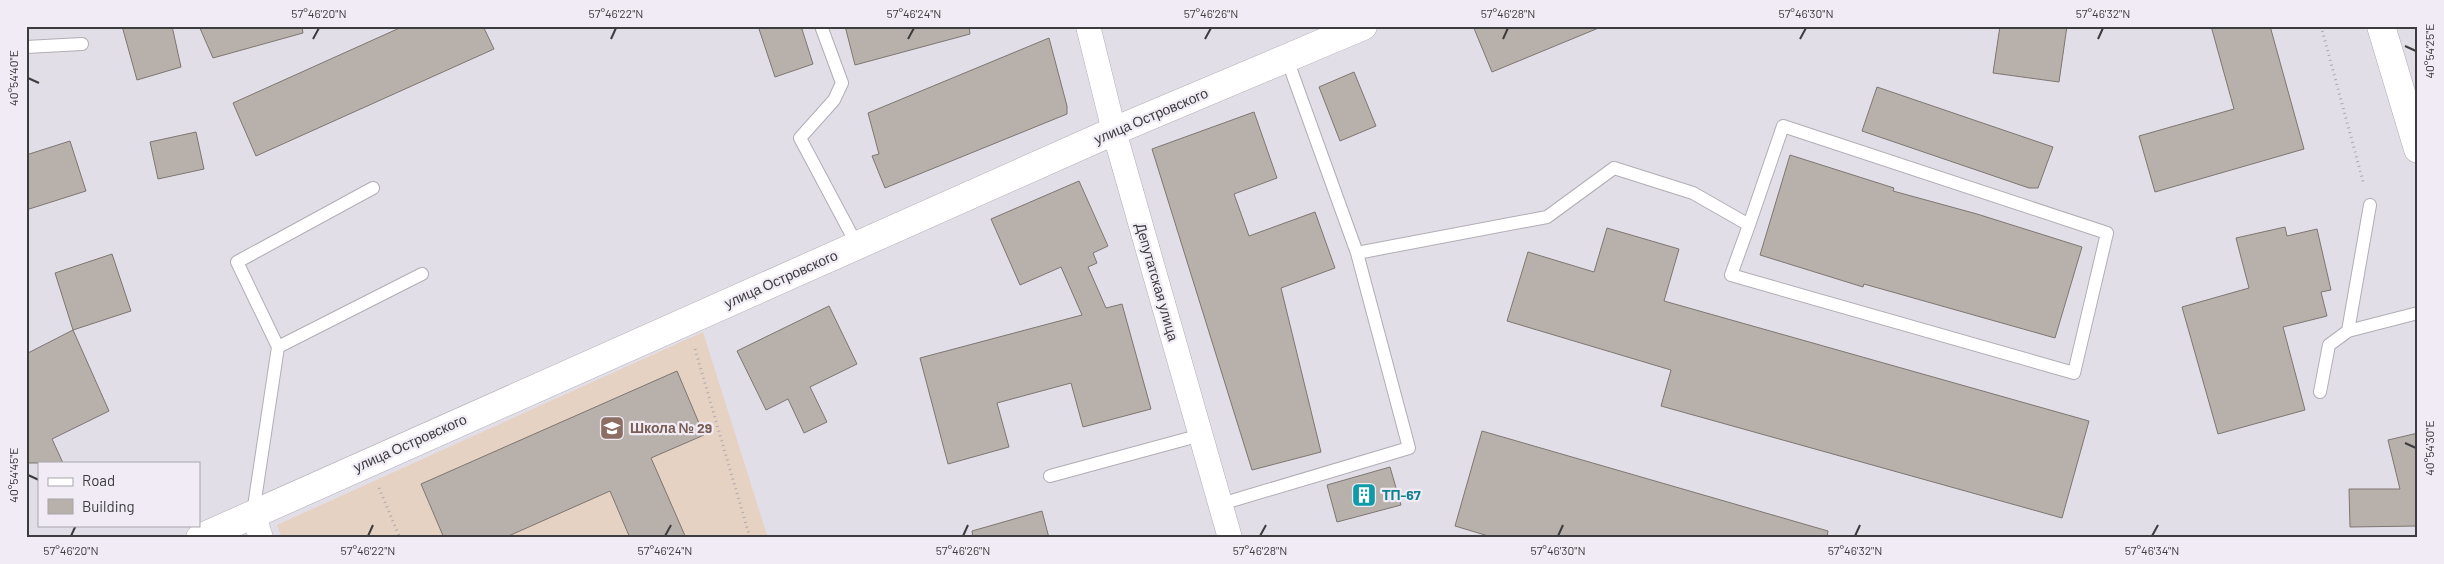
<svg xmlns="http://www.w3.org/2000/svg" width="2444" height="564" viewBox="0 0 2444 564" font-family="Barlow,sans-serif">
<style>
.education{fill:#e6d2c3}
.building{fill:#b8b0aa;stroke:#7d7671}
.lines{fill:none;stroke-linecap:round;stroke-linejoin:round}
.lane-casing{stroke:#b1adb5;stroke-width:14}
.street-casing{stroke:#b1adb5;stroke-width:25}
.secondary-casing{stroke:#b1adb5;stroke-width:29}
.path{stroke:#aca9b0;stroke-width:3;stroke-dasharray:1 4;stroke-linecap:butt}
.lane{stroke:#fff;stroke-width:12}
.street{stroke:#fff;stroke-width:24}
.secondary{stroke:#fff;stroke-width:28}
.ticks{fill:none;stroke:#3c3b3e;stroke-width:2}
.labels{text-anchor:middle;stroke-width:4.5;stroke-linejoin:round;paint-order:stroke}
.street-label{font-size:14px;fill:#3c3b3e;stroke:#f0ebf4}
.education-label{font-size:14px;font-weight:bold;fill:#785e54;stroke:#f0ebf4;text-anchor:start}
.culture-label{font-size:14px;font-weight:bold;fill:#0d838f;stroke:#f0ebf4;text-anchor:start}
.neatline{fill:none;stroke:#3c3b3e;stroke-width:2}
.ticks-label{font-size:12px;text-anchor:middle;fill:#3c3b3e}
</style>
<rect width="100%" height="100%" fill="#e2dee7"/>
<!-- education -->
<path class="education" d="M703,332l65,206h-486l-5,-13z"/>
<!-- building -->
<path class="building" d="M122,26h50l9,41 -44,13z
M199,26h103l1,7 -90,25z
M404,26h79l11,23 -238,107 -23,-53z
M758,26h43l12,38 -38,13z
M845,26h124l1,8 -115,31z
M1473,26h128v1l-109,45z
M2000,26h67l-8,56 -66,-9z
M2211,26h59l34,123 -149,43 -16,-56 95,-27z
M1049,38l18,68v8l-182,74 -13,-32 7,-2 -11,-41z
M1354,72l22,54 -36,15 -21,-54z
M1877,87l176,60 -15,41h-9l-167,-57z
M1254,112l23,66 -43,16 15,42 66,-24 20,56 -54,20 40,164 -69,18 -100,-321z
M196,132l8,37 -46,10 -8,-37z
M70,141l16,50 -60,19v-55z
M1790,155l104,33 -1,3 84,23 105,33 -27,91 -191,-54 -1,3 -103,-32z
M1079,181l29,65 -15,7 4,10 -9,4 18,41 16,-4 29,105 -68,18 -12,-44 -74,20 12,44 -61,17 -28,-106 162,-43 -21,-48 -41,18 -29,-66z
M2285,227l2,9 30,-7 14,61 -10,2 6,24 -44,11 22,83 -87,24 -36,-127 67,-19 -13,-50z
M1607,228l72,21 -15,52 425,120 -27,97 -401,-112 10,-36 -164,-49 21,-69 66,20z
M112,254l19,57 -58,19 -18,-57z
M829,306l28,58 -47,23 17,35 -23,11 -16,-34 -22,11 -29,-59z
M73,330l36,81 -57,28 11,24h-37v-109z
M677,371l27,64 -53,23 35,80h-56l-20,-47 -106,47h-60l-23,-54z
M1482,431l346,100 -1,7h-332l-40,-12z
M2418,433v93l-68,1 -1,-38h51l-12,-49z
M1390,467l11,38 -64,17 -10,-37z
M1042,511l7,27h-76l-1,-7z"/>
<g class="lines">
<defs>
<path id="lane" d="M821,26l21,57 -8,17 -34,38 57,107
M26,47l56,-3
M1357,253l190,-36 67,-49 79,25 56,32 -18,50 343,98 33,-140 -324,-107 -34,99
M2348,331l70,-18
M278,347l144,-73
M2320,392l9,-47 19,-14 22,-126
M1050,476l151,-41
M1221,504l188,-56 -52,-195 -70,-194
M253,513l25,-166 -41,-85 136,-74"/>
<path id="street" d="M1088,26l26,105 116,407
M253,513l8,25"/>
<path id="secondary" d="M2381,26l37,123
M200,538l914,-407 249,-105"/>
</defs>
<!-- lane casing -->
<use href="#lane" class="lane-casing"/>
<!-- street casing -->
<use href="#street" class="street-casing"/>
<!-- secondary casing -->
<use href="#secondary" class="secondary-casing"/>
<!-- path -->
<path class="path" d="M2321,26l43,159
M695,349l55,189
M379,488l21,50"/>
<!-- lane -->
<use href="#lane" class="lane"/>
<!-- street -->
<use href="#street" class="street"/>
<!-- secondary -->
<use href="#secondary" class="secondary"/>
</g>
<!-- ticks -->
<path class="ticks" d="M313,39l6,-11M611,39l5,-11M908,39l6,-11M1205,39l6,-11M1503,39l5,-11M1800,39l6,-11M2098,39l5,-11M2405,46l11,5M28,78l11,5M2405,443l11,5M28,475l11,5M71,536l5,-11M368,536l5,-11M665,536l6,-11M963,536l5,-11M1260,536l6,-11M1558,536l5,-11M1855,536l5,-11M2152,536l6,-11"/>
<!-- icons -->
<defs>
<symbol id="school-square" viewBox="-11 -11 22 22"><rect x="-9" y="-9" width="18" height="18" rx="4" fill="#8d6e63" stroke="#f0ebf4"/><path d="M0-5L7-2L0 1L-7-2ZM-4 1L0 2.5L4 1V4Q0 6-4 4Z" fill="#fff"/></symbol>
<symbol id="building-square" viewBox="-11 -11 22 22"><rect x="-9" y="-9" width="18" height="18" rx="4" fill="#0f9aa8" stroke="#f0ebf4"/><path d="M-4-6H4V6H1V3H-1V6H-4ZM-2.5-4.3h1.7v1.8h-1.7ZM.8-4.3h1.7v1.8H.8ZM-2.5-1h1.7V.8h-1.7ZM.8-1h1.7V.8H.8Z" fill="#fff"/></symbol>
</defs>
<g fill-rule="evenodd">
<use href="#school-square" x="598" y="414" width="28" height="28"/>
<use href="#building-square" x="1350" y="481" width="28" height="28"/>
</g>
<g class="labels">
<!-- street labels -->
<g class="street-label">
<text transform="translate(1151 116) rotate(-23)" y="5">улица Островского</text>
<text transform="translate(781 279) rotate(-24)" y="5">улица Островского</text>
<text transform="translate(1157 282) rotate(74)" y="5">Депутатская улица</text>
<text transform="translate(410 443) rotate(-24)" y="5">улица Островского</text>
</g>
<!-- education labels -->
<g class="education-label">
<text x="630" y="433">Школа № 29</text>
</g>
<!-- culture labels -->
<g class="culture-label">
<text x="1382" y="500">ТП-67</text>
</g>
</g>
<!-- border -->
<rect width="2444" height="564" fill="none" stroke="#f0ebf4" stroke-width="55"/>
<!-- legend -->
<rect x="38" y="462" width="162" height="65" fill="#f0ebf4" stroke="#a8a5ab"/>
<rect x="48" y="478" width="25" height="8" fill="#ffffff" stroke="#a8a5ab"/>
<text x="82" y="486" font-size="15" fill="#3c3b3e">Road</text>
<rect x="48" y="499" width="25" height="15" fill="#b8b0aa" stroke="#a8a5ab"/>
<text x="82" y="512" font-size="15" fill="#3c3b3e">Building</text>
<rect x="28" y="28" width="2388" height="508" class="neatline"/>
<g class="ticks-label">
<text x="319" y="18">57°46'20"N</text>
<text x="616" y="18">57°46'22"N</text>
<text x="914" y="18">57°46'24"N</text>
<text x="1211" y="18">57°46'26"N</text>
<text x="1508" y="18">57°46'28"N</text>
<text x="1806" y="18">57°46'30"N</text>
<text x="2103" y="18">57°46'32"N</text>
<text transform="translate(2430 51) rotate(-90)" y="4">40°54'25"E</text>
<text transform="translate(14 78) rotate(-90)" y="4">40°54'40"E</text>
<text transform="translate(2430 448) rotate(-90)" y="4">40°54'30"E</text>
<text transform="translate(14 475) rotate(-90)" y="4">40°54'45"E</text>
<text x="71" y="555">57°46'20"N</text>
<text x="368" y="555">57°46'22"N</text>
<text x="665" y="555">57°46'24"N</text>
<text x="963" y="555">57°46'26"N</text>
<text x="1260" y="555">57°46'28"N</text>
<text x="1558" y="555">57°46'30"N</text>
<text x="1855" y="555">57°46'32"N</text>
<text x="2152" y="555">57°46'34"N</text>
</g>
</svg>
